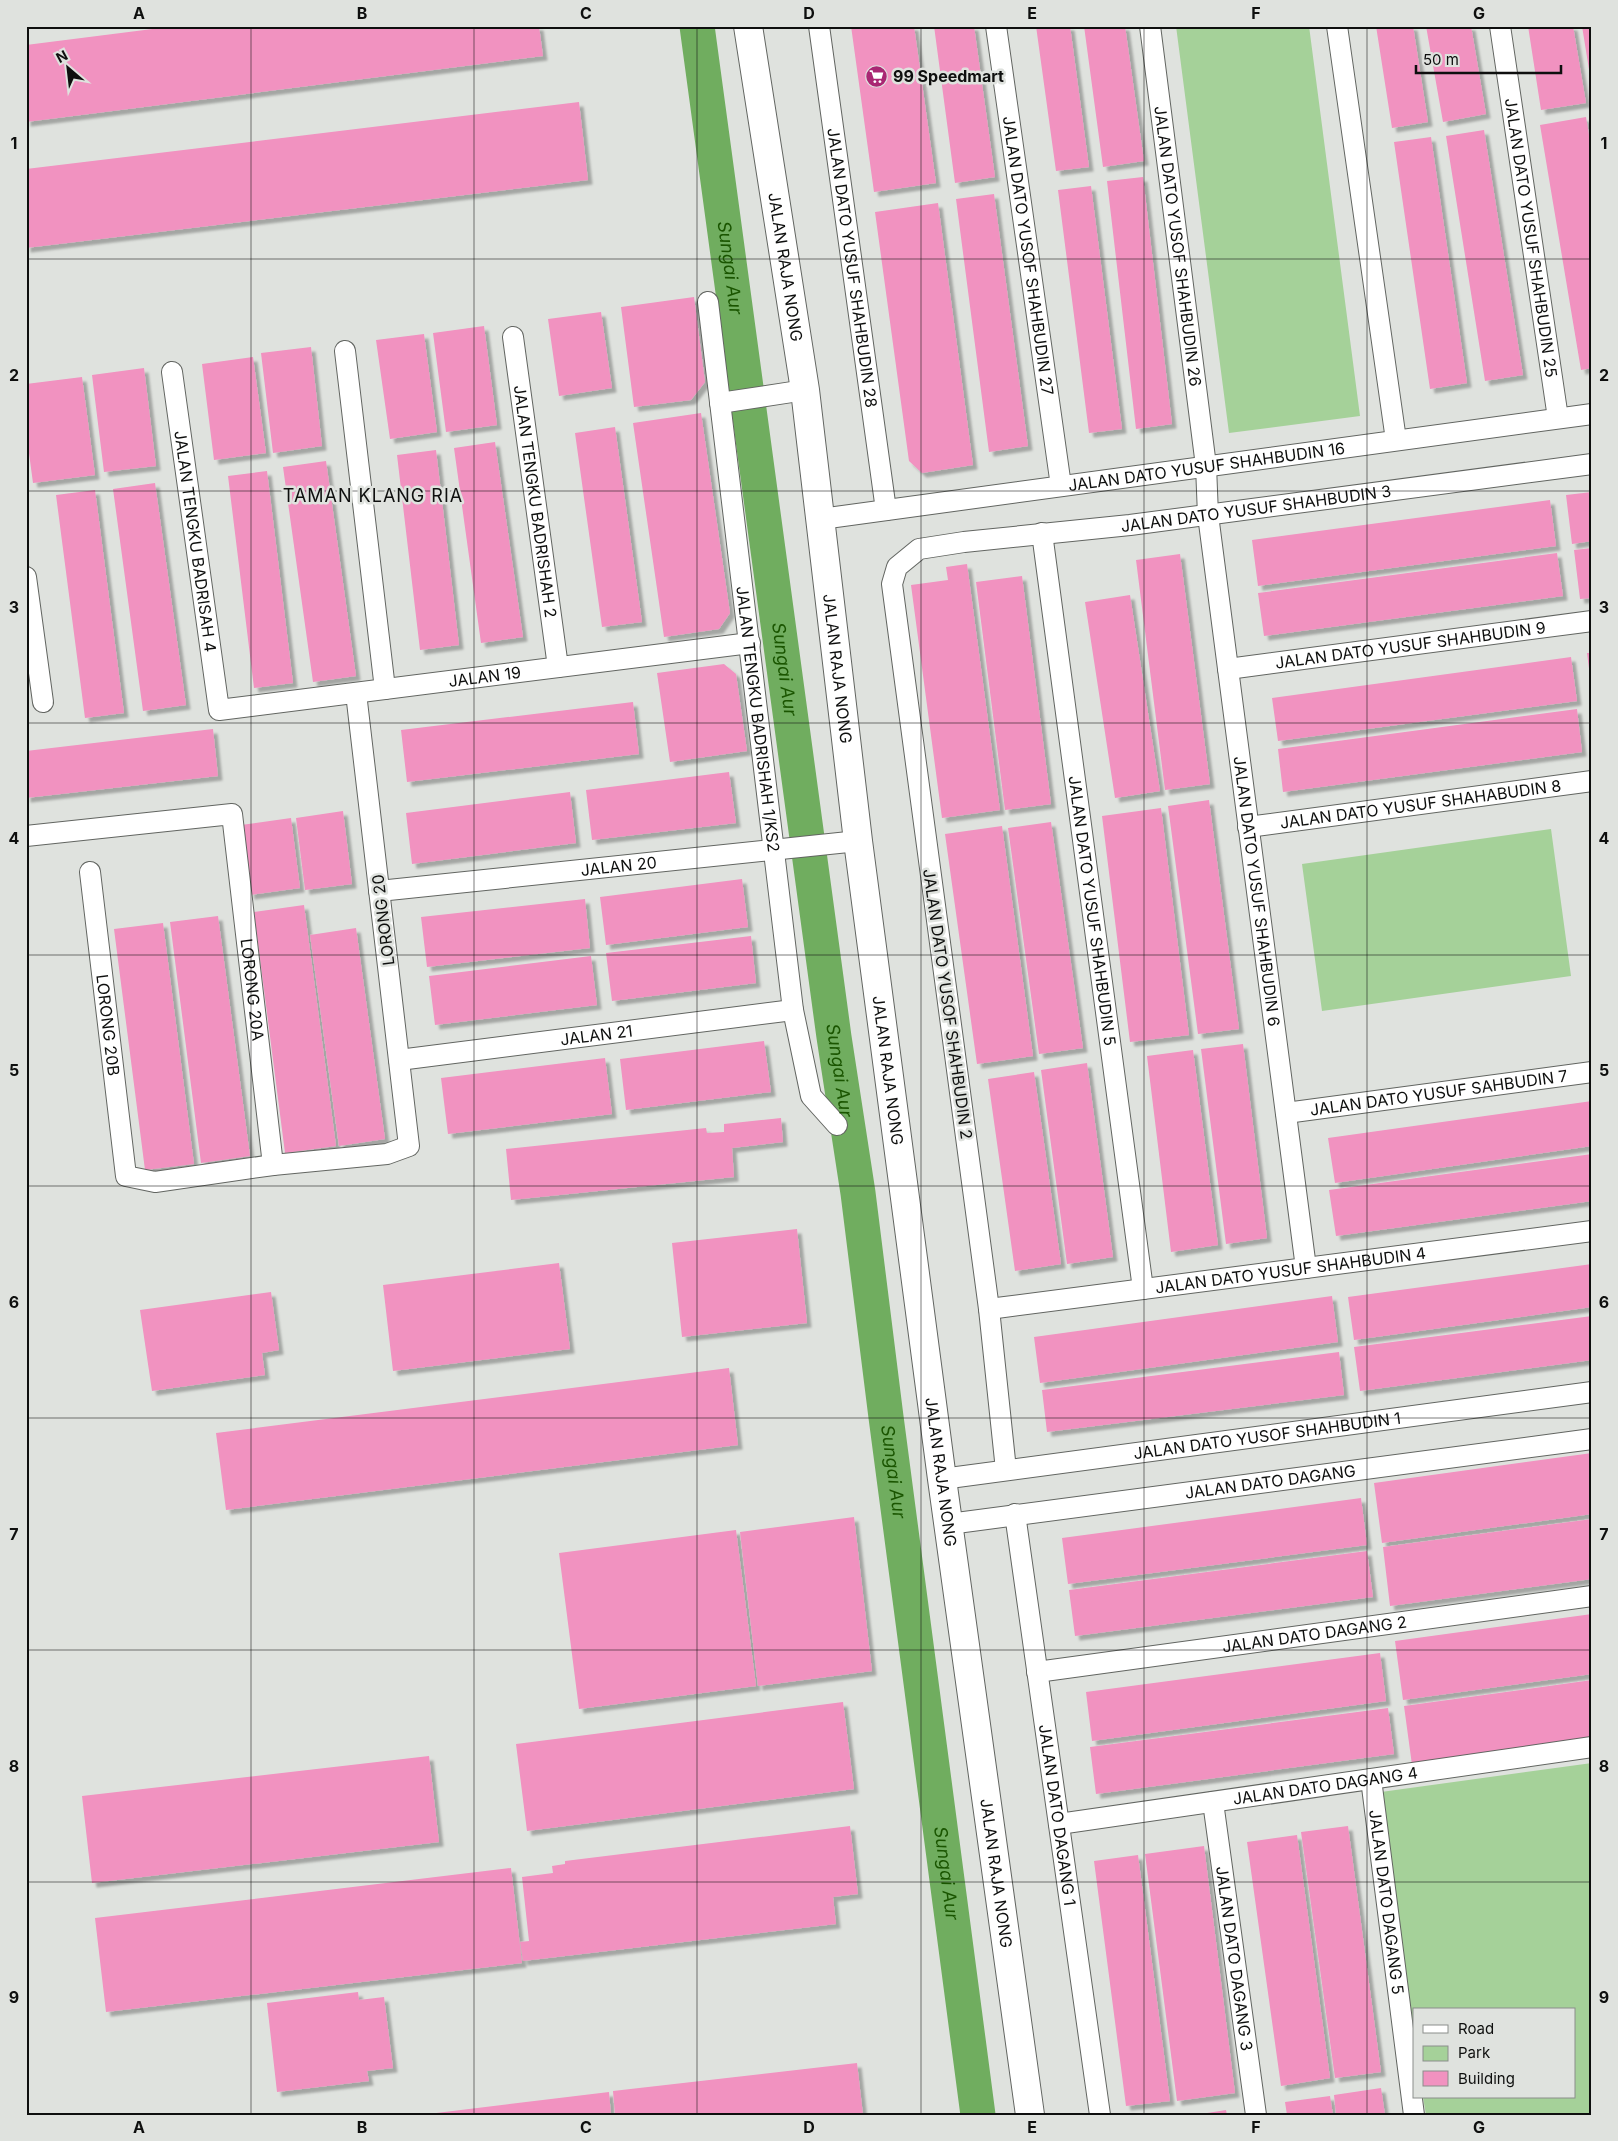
<svg xmlns="http://www.w3.org/2000/svg" width="1618" height="2141" viewBox="0 0 1618 2141" font-family="Inter,sans-serif">
<style>
.green{fill:#a5d199}
.lines{fill:none;stroke-linecap:round;stroke-linejoin:round}
.river{stroke:#70ad5f;stroke-width:35}
.building{fill:#f192c0;filter:url(#shadow)}
.minor-casing{stroke:#626561;stroke-width:22}
.secondary-casing{stroke:#626561;stroke-width:30}
.minor{stroke:#fff;stroke-width:20}
.secondary{stroke:#fff;stroke-width:28}
.grid{fill:none;stroke:#0e0f0e;stroke-width:1;stroke-opacity:0.55}
.labels{text-anchor:middle;stroke-width:5;stroke-linejoin:round;paint-order:stroke}
.poi-label{font-size:16px;font-weight:bold;fill:#0e0f0e;stroke:#dfe2de;text-anchor:start}
.street-label{font-size:16px;fill:#0e0f0e;stroke:#dfe2de}
.water-label{font-size:18px;font-style:italic;fill:#1a5500;stroke:#dfe2de}
.neighbourhood-label{font-size:18px;letter-spacing:1px;fill:#0e0f0e;stroke:#dfe2de}
.neatline{fill:none;stroke:#0e0f0e;stroke-width:2}
.grid-label{font-size:16px;text-anchor:middle;font-weight:bold;fill:#0e0f0e}
</style>
<defs>
<filter id="shadow"><feDropShadow dx="4.5" dy="4.5" stdDeviation="1" flood-color="#0004"/></filter>
</defs>
<rect width="100%" height="100%" fill="#dfe2de"/>
<!-- green -->
<path class="green" d="M1176,26h133l51,390 -131,17z
M1551,829l20,147 -249,35 -20,-147z
M1592,1763v352h-166l-3,-18h151v-87h-160v22l-33,-240z"/>
<g class="lines">
<!-- river -->
<path class="river" id="s1" d="M697,26l137,1011 24,156 28,224 92,698"/>
</g>
<!-- building -->
<path class="building" d="M176,26h363l4,30 -517,66v-77z
M851,26h63l22,157 -62,9z
M934,26h40l21,151 -40,6z
M1036,26h34l19,141 -33,4z
M1084,26h41l19,135 -41,6z
M1376,26h37l15,96 -36,6z
M1426,26h45l15,88 -43,8z
M1528,26h45l13,77 -45,7z
M1582,26h10v56h-1z
M579,102l9,78 -562,68v-79z
M1586,117l6,36v215l-11,2 -41,-245z
M1484,130l39,245 -38,6 -39,-245z
M1431,137l36,246 -37,6 -36,-247z
M1143,177l29,247 -36,5 -29,-248z
M1091,186l31,243 -33,4 -31,-243z
M994,194l34,252 -39,6 -33,-253z
M938,203l35,262 -51,8 -13,-12 -34,-249z
M694,297l11,85 -14,18 -57,7 -13,-100z
M601,312l11,76 -53,8 -11,-77z
M484,326l13,99 -51,7 -13,-99z
M424,334l13,98 -47,7 -14,-99z
M311,347l11,99 -49,7 -12,-100z
M253,357l13,96 -52,7 -12,-96z
M144,368l12,98 -52,6 -12,-97z
M82,377l13,98 -62,8 -7,-52v-47z
M701,413l29,200 -11,16 -55,8 -31,-214z
M615,427l27,195 -40,5 -27,-194z
M495,442l28,195 -42,6 -27,-195z
M436,450l23,195 -39,5 -23,-195z
M326,461l30,215 -43,6 -30,-215z
M267,471l26,212 -39,5 -26,-212z
M155,483l31,222 -43,6 -30,-222z
M95,490l29,223 -39,5 -29,-223z
M1592,492v49l-20,3 -6,-49z
M1550,500l6,46 -298,40 -6,-46z
M1592,548v50l-12,1 -6,-49z
M1557,553l6,43 -299,40 -6,-43z
M1180,554l30,230 -45,6 -29,-230z
M967,564l33,246 -58,8 -31,-233 37,-5 -2,-13z
M1022,576l29,228 -46,6 -29,-228z
M1130,595l30,196 -45,7 -30,-196z
M1587,653h5v31h-1z
M1571,657l6,44 -299,40 -6,-43z
M724,664l12,10 11,77 -77,11 -13,-89z
M633,702l6,52 -232,28 -6,-52z
M1577,709l5,43 -299,40 -5,-43z
M213,729l5,47 -192,22v-47z
M729,772l7,51 -144,17 -6,-50z
M570,792l6,51 -164,21 -6,-51z
M1209,800l30,229 -41,5 -30,-228z
M1161,808l28,227 -59,7 -28,-226z
M343,811l9,73 -47,6 -9,-72z
M291,818l9,70 -50,7 -9,-70z
M1051,822l32,226 -44,6 -31,-226z
M1002,826l31,230 -56,8 -32,-230z
M742,879l6,48 -142,18 -6,-48z
M585,899l5,49 -163,19 -6,-50z
M304,905l32,241 -51,7 -31,-241z
M218,916l32,240 -49,7 -31,-241z
M163,923l31,241 -49,6 -31,-241z
M356,928l29,211 -46,7 -29,-211z
M751,936l5,47 -144,18 -6,-48z
M591,956l6,49 -162,20 -6,-49z
M764,1041l7,51 -145,18 -6,-51z
M1243,1044l24,194 -41,6 -25,-195z
M1193,1050l25,195 -47,7 -24,-196z
M605,1058l7,56 -164,20 -7,-56z
M1087,1063l26,194 -46,7 -26,-194z
M1034,1072l27,192 -46,7 -27,-192z
M1592,1101v45l-257,37 -7,-45z
M781,1118l2,24 -51,6 2,29 -223,23 -5,-51 200,-21 1,5 17,-1v-8z
M1592,1154v47l-256,35 -7,-46z
M797,1229l10,94 -125,14 -10,-94z
M559,1263l11,86 -177,22 -10,-86z
M1592,1264v43l-238,33 -6,-43z
M271,1292l8,58 -17,3 3,22 -113,16 -12,-81z
M1332,1296l6,46 -298,41 -6,-46z
M1592,1316v44l-232,31 -6,-44z
M1339,1352l5,43 -297,37 -5,-42z
M729,1368l9,77 -512,65 -10,-77z
M1592,1453v61l-210,29 -8,-60z
M1361,1498l6,47 -299,39 -6,-46z
M854,1517l18,154 -114,15 -18,-154z
M1592,1519v60l-202,27 -7,-59z
M736,1530l20,156 -177,23 -20,-156z
M1367,1551l6,46 -298,39 -6,-46z
M1592,1614v60l-189,26 -8,-59z
M1380,1653l6,48 -294,40 -6,-49z
M1592,1680v61l-180,24 -8,-59z
M843,1702l11,87 -327,42 -11,-87z
M1388,1708l6,46 -298,40 -6,-47z
M429,1756l10,86 -347,41 -10,-87z
M850,1826l8,68 -25,3 3,27 -313,37 -3,-19 9,-1 -7,-64 31,-4 -1,-7 13,-2v-3z
M1348,1826l33,246 -46,6 -34,-246z
M1297,1835l33,243 -49,8 -34,-244z
M1204,1846l31,247 -58,8 -32,-247z
M1138,1855l32,246 -44,5 -32,-245z
M511,1868l11,95 -416,49 -11,-94z
M358,1992l1,8 25,-3 9,71 -26,3 2,10 -92,11 -10,-89z
M857,2063l6,52h-248l-2,-24z
M1381,2088l4,27h-49l-2,-20z
M609,2092l2,23h-183v-1z
M1330,2096l3,19h-46l-2,-13z
M1226,2110l1,5h-26v-1z"/>
<g class="lines">
<defs>
<g id="minor">
<path id="s2" d="M819,26l67,484"/>
<path id="s3" d="M996,26l65,460"/>
<path id="s4" d="M1150,26l56,440 2,49 98,753"/>
<path d="M1337,26l59,414"/>
<path id="s5" d="M1500,26l58,392"/>
<path id="s6" d="M708,302l85,708 18,86 26,29"/>
<path id="s7" d="M513,337l45,330"/>
<path d="M345,351l40,338"/>
<path id="s8" d="M172,372l47,338 531,-67"/>
<path d="M720,403l85,-13"/>
<path id="s9" d="M821,519l771,-105"/>
<path id="s10" d="M1042,533l101,756"/>
<path d="M26,577l17,125"/>
<path id="s11" d="M1228,669l364,-48"/>
<path id="s12" d="M1248,827l344,-46"/>
<path id="s13" d="M26,836l206,-22 41,351"/>
<path id="s14" d="M90,872l36,304 29,6 118,-17 114,-11 22,-8 -53,-453"/>
<path id="s15" d="M379,891l479,-50"/>
<path id="s16" d="M399,1060l394,-50"/>
<path id="s17" d="M1286,1113l306,-41"/>
<path id="s18" d="M989,1309l603,-78"/>
<path id="s19" d="M1006,1470l-17,-161 -97,-725 5,-17 22,-18 45,-7 166,-17 462,-61"/>
<path id="s20" d="M942,1479l650,-87"/>
<path id="s21" d="M1015,1514l85,601"/>
<path id="s22" d="M949,1524l643,-85"/>
<path id="s23" d="M1037,1672l555,-76"/>
<path id="s24" d="M1371,1779l43,336"/>
<path id="s25" d="M1213,1802l43,313"/>
<path id="s26" d="M1059,1824l533,-77"/>
</g>
<g id="secondary">
<path id="s27" d="M748,26l57,364 53,451 84,638 88,636"/>
</g>
</defs>
<!-- minor casing -->
<use href="#minor" class="minor-casing"/>
<!-- secondary casing -->
<use href="#secondary" class="secondary-casing"/>
<!-- minor -->
<use href="#minor" class="minor"/>
<!-- secondary -->
<use href="#secondary" class="secondary"/>
</g>
<!-- grid -->
<path class="grid" d="M251,26v2089M474,26v2089M697,26v2089M921,26v2089M1144,26v2089M1367,26v2089M26,259h1566M26,491h1566M26,723h1566M26,955h1566M26,1186h1566M26,1418h1566M26,1650h1566M26,1882h1566"/>
<!-- icons -->
<defs>
<symbol id="supermarket-disc" viewBox="-11 -11 22 22"><circle r="9.5" fill="#a92773" stroke="#dfe2de"/><path d="M-6-5.5h2.5l.6 2H6L4.5 2H-2.5L-4.4-4H-6ZM-1.5 3.2a1.3 1.3 0 1 0 .1 0ZM3 3.2a1.3 1.3 0 1 0 .1 0Z" fill="#fff"/></symbol>
</defs>
<g fill-rule="evenodd">
<use href="#supermarket-disc" x="864" y="64" width="25" height="25"/>
</g>
<g class="labels">
<!-- poi labels -->
<g class="poi-label">
<text x="893" y="82">99 Speedmart</text>
</g>
<!-- street labels -->
<g class="street-label">
<text dy="6" stroke="none"><textPath href="#s5" startOffset="214">JALAN DATO YUSUF SHAHBUDIN 25</textPath></text>
<text dy="6" stroke="none"><textPath href="#s4" startOffset="222">JALAN DATO YUSOF SHAHBUDIN 26</textPath></text>
<text dy="6" stroke="none"><textPath href="#s3" startOffset="232">JALAN DATO YUSOF SHAHBUDIN 27</textPath></text>
<text dy="6" stroke="none"><textPath href="#s27" startOffset="244">JALAN RAJA NONG</textPath></text>
<text dy="6" stroke="none"><textPath href="#s2" startOffset="244">JALAN DATO YUSUF SHAHBUDIN 28</textPath></text>
<text dy="6" stroke="none"><textPath href="#s9" startOffset="389">JALAN DATO YUSUF SHAHBUDIN 16</textPath></text>
<text dy="6" stroke="none"><textPath href="#s7" startOffset="166">JALAN TENGKU BADRISHAH 2</textPath></text>
<text dy="6" stroke="none"><textPath href="#s19" startOffset="1279">JALAN DATO YUSUF SHAHBUDIN 3</textPath></text>
<text dy="6" stroke="none"><textPath href="#s8" startOffset="171">JALAN TENGKU BADRISAH 4</textPath></text>
<text dy="6" stroke="none"><textPath href="#s11" startOffset="184">JALAN DATO YUSUF SHAHBUDIN 9</textPath></text>
<text dy="6" stroke="none"><textPath href="#s27" startOffset="649">JALAN RAJA NONG</textPath></text>
<text dy="6" stroke="none"><textPath href="#s8" startOffset="609">JALAN 19</textPath></text>
<text dy="6" stroke="none"><textPath href="#s6" startOffset="420">JALAN TENGKU BADRISHAH 1/KS2</textPath></text>
<text dy="6" stroke="none"><textPath href="#s12" startOffset="174">JALAN DATO YUSUF SHAHABUDIN 8</textPath></text>
<text dy="6" stroke="none"><textPath href="#s15" startOffset="241">JALAN 20</textPath></text>
<text dy="6" stroke="none"><textPath href="#s4" startOffset="872">JALAN DATO YUSUF SHAHBUDIN 6</textPath></text>
<text dy="6" stroke="none"><textPath href="#s10" startOffset="381">JALAN DATO YUSUF SHAHBUDIN 5</textPath></text>
<text transform="translate(383 920) rotate(-97)" y="6">LORONG 20</text>
<text dy="6" stroke="none"><textPath href="#s13" startOffset="384">LORONG 20A</textPath></text>
<text transform="translate(948 1004) rotate(82)" y="6">JALAN DATO YUSOF SHAHBUDIN 2</text>
<text dy="6" stroke="none"><textPath href="#s14" startOffset="154">LORONG 20B</textPath></text>
<text dy="6" stroke="none"><textPath href="#s16" startOffset="199">JALAN 21</textPath></text>
<text dy="6" stroke="none"><textPath href="#s27" startOffset="1054">JALAN RAJA NONG</textPath></text>
<text dy="6" stroke="none"><textPath href="#s17" startOffset="154">JALAN DATO YUSUF SAHBUDIN 7</textPath></text>
<text dy="6" stroke="none"><textPath href="#s18" startOffset="304">JALAN DATO YUSUF SHAHBUDIN 4</textPath></text>
<text dy="6" stroke="none"><textPath href="#s20" startOffset="328">JALAN DATO YUSOF SHAHBUDIN 1</textPath></text>
<text dy="6" stroke="none"><textPath href="#s27" startOffset="1459">JALAN RAJA NONG</textPath></text>
<text dy="6" stroke="none"><textPath href="#s22" startOffset="324">JALAN DATO DAGANG</textPath></text>
<text dy="6" stroke="none"><textPath href="#s23" startOffset="280">JALAN DATO DAGANG 2</textPath></text>
<text dy="6" stroke="none"><textPath href="#s26" startOffset="269">JALAN DATO DAGANG 4</textPath></text>
<text dy="6" stroke="none"><textPath href="#s21" startOffset="304">JALAN DATO DAGANG 1</textPath></text>
<text dy="6" stroke="none"><textPath href="#s27" startOffset="1864">JALAN RAJA NONG</textPath></text>
<text dy="6" stroke="none"><textPath href="#s24" startOffset="124">JALAN DATO DAGANG 5</textPath></text>
<text dy="6" stroke="none"><textPath href="#s25" startOffset="158">JALAN DATO DAGANG 3</textPath></text>
</g>
<!-- water labels -->
<g class="water-label">
<text dy="6" stroke="none"><textPath href="#s1" startOffset="244">Sungai Aur</textPath></text>
<text dy="6" stroke="none"><textPath href="#s1" startOffset="649">Sungai Aur</textPath></text>
<text dy="6" stroke="none"><textPath href="#s1" startOffset="1054">Sungai Aur</textPath></text>
<text dy="6" stroke="none"><textPath href="#s1" startOffset="1459">Sungai Aur</textPath></text>
<text dy="6" stroke="none"><textPath href="#s1" startOffset="1864">Sungai Aur</textPath></text>
</g>
<!-- neighbourhood labels -->
<g class="neighbourhood-label">
<text x="373" y="502">TAMAN KLANG RIA</text>
</g>
</g>
<!-- border -->
<rect width="1618" height="2141" fill="none" stroke="#dfe2de" stroke-width="55"/>
<!-- legend -->
<rect x="1413" y="2008" width="162" height="90" fill="#dfe2de" stroke="#8b8e8b"/>
<rect x="1423" y="2025" width="25" height="8" fill="#ffffff" stroke="#8b8e8b"/>
<text x="1458" y="2034" font-size="15" fill="#0e0f0e">Road</text>
<rect x="1423" y="2046" width="25" height="15" fill="#a5d199" stroke="#8b8e8b"/>
<text x="1458" y="2058" font-size="15" fill="#0e0f0e">Park</text>
<rect x="1423" y="2071" width="25" height="15" fill="#f192c0" stroke="#8b8e8b"/>
<text x="1458" y="2084" font-size="15" fill="#0e0f0e">Building</text>
<!-- north arrow -->
<g transform="translate(68 68) rotate(332)" stroke="#dfe2de" stroke-width="4" paint-order="stroke">
<path d="M0-4L9 19L0 12L-9 19Z" fill="#0e0f0e"/>
<text y="-8" font-size="14" font-weight="bold" text-anchor="middle" fill="#0e0f0e">N</text>
</g>
<!-- scale -->
<path d="M1416 65v8h145v-8" fill="none" stroke="#0e0f0e" stroke-width="2.5"/>
<text x="1423" y="65" font-size="15" fill="#0e0f0e" stroke="#dfe2de" stroke-width="4" paint-order="stroke">50 m</text>
<rect x="28" y="28" width="1562" height="2086" class="neatline"/>
<g class="grid-label">
<text x="139" y="19">A</text>
<text x="362" y="19">B</text>
<text x="586" y="19">C</text>
<text x="809" y="19">D</text>
<text x="1032" y="19">E</text>
<text x="1256" y="19">F</text>
<text x="1479" y="19">G</text>
<text x="14" y="149">1</text>
<text x="1604" y="149">1</text>
<text x="14" y="381">2</text>
<text x="1604" y="381">2</text>
<text x="14" y="613">3</text>
<text x="1604" y="613">3</text>
<text x="14" y="844">4</text>
<text x="1604" y="844">4</text>
<text x="14" y="1076">5</text>
<text x="1604" y="1076">5</text>
<text x="14" y="1308">6</text>
<text x="1604" y="1308">6</text>
<text x="14" y="1540">7</text>
<text x="1604" y="1540">7</text>
<text x="14" y="1772">8</text>
<text x="1604" y="1772">8</text>
<text x="14" y="2003">9</text>
<text x="1604" y="2003">9</text>
<text x="139" y="2133">A</text>
<text x="362" y="2133">B</text>
<text x="586" y="2133">C</text>
<text x="809" y="2133">D</text>
<text x="1032" y="2133">E</text>
<text x="1256" y="2133">F</text>
<text x="1479" y="2133">G</text>
</g>
</svg>
